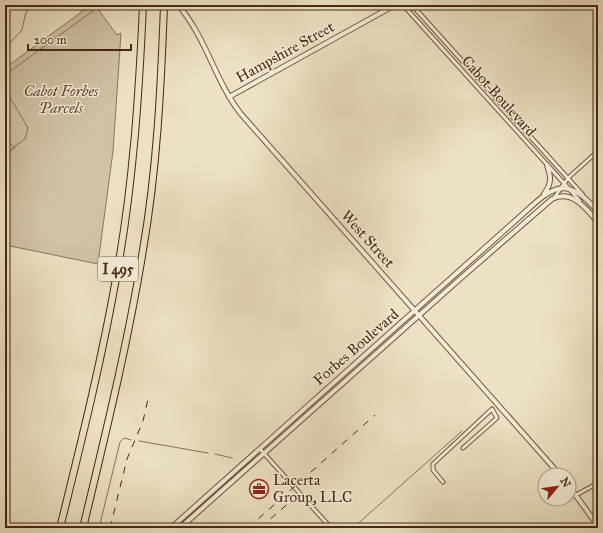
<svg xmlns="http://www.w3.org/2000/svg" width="603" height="533" viewBox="0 0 603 533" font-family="'IM FELL Great Primer',serif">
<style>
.green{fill:#d0c2a5;stroke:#8c745c}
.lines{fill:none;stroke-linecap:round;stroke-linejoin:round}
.stream{stroke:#88715a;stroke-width:1}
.minor-casing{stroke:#705640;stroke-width:5}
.tertiary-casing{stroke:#705640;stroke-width:6}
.motorway-casing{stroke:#472714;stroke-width:8}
.minor{stroke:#f3ecd8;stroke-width:3}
.tertiary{stroke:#f3ecd8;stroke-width:4}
.motorway{stroke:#ece2c3;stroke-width:6}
.rail{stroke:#472714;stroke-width:1;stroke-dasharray:7 7;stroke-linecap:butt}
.labels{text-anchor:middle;stroke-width:3;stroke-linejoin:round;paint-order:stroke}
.shield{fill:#f3ecd8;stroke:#7b624f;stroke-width:1}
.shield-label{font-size:14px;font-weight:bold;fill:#472714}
.street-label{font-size:15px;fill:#472714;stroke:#f3ecd8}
.park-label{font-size:15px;font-style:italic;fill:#624631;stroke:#f3ecd8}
.poi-label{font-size:15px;fill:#472714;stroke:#f3ecd8;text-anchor:start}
</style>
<rect width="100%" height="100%" fill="#ece2c3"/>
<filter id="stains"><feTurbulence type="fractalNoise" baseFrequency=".005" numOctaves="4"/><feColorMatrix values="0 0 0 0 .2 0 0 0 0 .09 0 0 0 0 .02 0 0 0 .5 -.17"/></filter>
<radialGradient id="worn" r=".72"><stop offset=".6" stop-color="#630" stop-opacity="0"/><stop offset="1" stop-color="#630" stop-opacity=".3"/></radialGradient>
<!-- green -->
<path class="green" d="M91,5h4l22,30 4,-2 -8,118 -15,113 -93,-19v-91l10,-6 -10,-8v-72z"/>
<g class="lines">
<!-- stream -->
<path class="stream" d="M5,61l4,-5 -2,-2v-8l15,-16 4,-18 3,-2 2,-5
M5,75l96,-70
M5,89l23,39 -3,11 -20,14
M139,441l69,12
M215,454l17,4
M99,528l21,-86 4,-4 7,2
M353,528l109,-97"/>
<defs>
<path id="minor" d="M403,5l177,196
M412,5l171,190
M554,198l14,-20 30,-27
M260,449l71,79
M443,482l-10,-12v-6l59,-55 5,9 -34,30
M576,495l22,-12"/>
<path id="tertiary" d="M178,5c28,32 37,76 63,109l319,361
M229,97l166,-92
M544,194c8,-11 7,-17 3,-29
M569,486l29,40
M171,528l344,-307c33,-29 48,-52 83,-9
M180,528l281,-250 91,-79c21,-10 34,10 46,23"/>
<path id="motorway" d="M60,528c21,-85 42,-169 57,-255 16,-89 22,-178 26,-268
M83,528c22,-92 45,-185 60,-278 14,-81 18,-163 21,-245"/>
</defs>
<!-- minor casing -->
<use href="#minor" class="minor-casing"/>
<!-- tertiary casing -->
<use href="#tertiary" class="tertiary-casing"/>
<!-- motorway casing -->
<use href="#motorway" class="motorway-casing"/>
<!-- minor -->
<use href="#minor" class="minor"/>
<!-- tertiary -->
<use href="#tertiary" class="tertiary"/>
<!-- motorway -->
<use href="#motorway" class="motorway"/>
<!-- rail -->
<path class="rail" d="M110,528l17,-69 16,-38 5,-22
M248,528l127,-113
M260,528l31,-27"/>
</g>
<!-- icons -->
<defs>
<symbol id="office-ring" viewBox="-11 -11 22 22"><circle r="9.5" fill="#f3ecd8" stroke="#8f2418" stroke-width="1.5"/><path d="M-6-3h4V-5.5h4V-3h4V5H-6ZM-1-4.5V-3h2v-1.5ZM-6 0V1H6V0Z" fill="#8f2418"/></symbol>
</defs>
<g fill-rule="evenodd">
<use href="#office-ring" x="248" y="478" width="22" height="22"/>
</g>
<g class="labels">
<!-- shield labels -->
<rect class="shield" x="98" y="257" width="40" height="24" rx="3"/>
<g class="shield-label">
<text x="118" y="274">I 495</text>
</g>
<!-- street labels -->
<g class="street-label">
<text transform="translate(285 52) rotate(-29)" y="5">Hampshire Street</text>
<text transform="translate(499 96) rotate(48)" y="5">Cabot Boulevard</text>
<text transform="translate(368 239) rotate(48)" y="5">West Street</text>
<text transform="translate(356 347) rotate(-41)" y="5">Forbes Boulevard</text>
</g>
<!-- park labels -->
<g class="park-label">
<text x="61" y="96">Cabot Forbes<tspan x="61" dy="17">Parcels</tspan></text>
</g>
<!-- poi labels -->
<g class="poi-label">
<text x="273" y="485">Lacerta<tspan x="273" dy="17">Group, LLC</tspan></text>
</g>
</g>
<!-- margin -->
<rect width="603" height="533" fill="none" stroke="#ece2c3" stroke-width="20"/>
<rect x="6" y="6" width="591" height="521" fill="none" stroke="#472714" stroke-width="2"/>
<rect x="10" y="10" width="583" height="513" fill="none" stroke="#472714"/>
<!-- north arrow -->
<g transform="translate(557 487) rotate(61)"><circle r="19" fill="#f3ecd8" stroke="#ae9d8a"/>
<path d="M0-3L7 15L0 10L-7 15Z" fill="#8f2418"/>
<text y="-6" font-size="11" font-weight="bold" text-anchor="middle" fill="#472714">N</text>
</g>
<!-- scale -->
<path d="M28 44v6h103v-6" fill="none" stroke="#472714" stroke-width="2"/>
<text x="34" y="44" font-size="12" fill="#472714" stroke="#f3ecd8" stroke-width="3" paint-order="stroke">200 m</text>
<rect width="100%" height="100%" filter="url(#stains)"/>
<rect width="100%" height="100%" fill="url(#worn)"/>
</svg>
